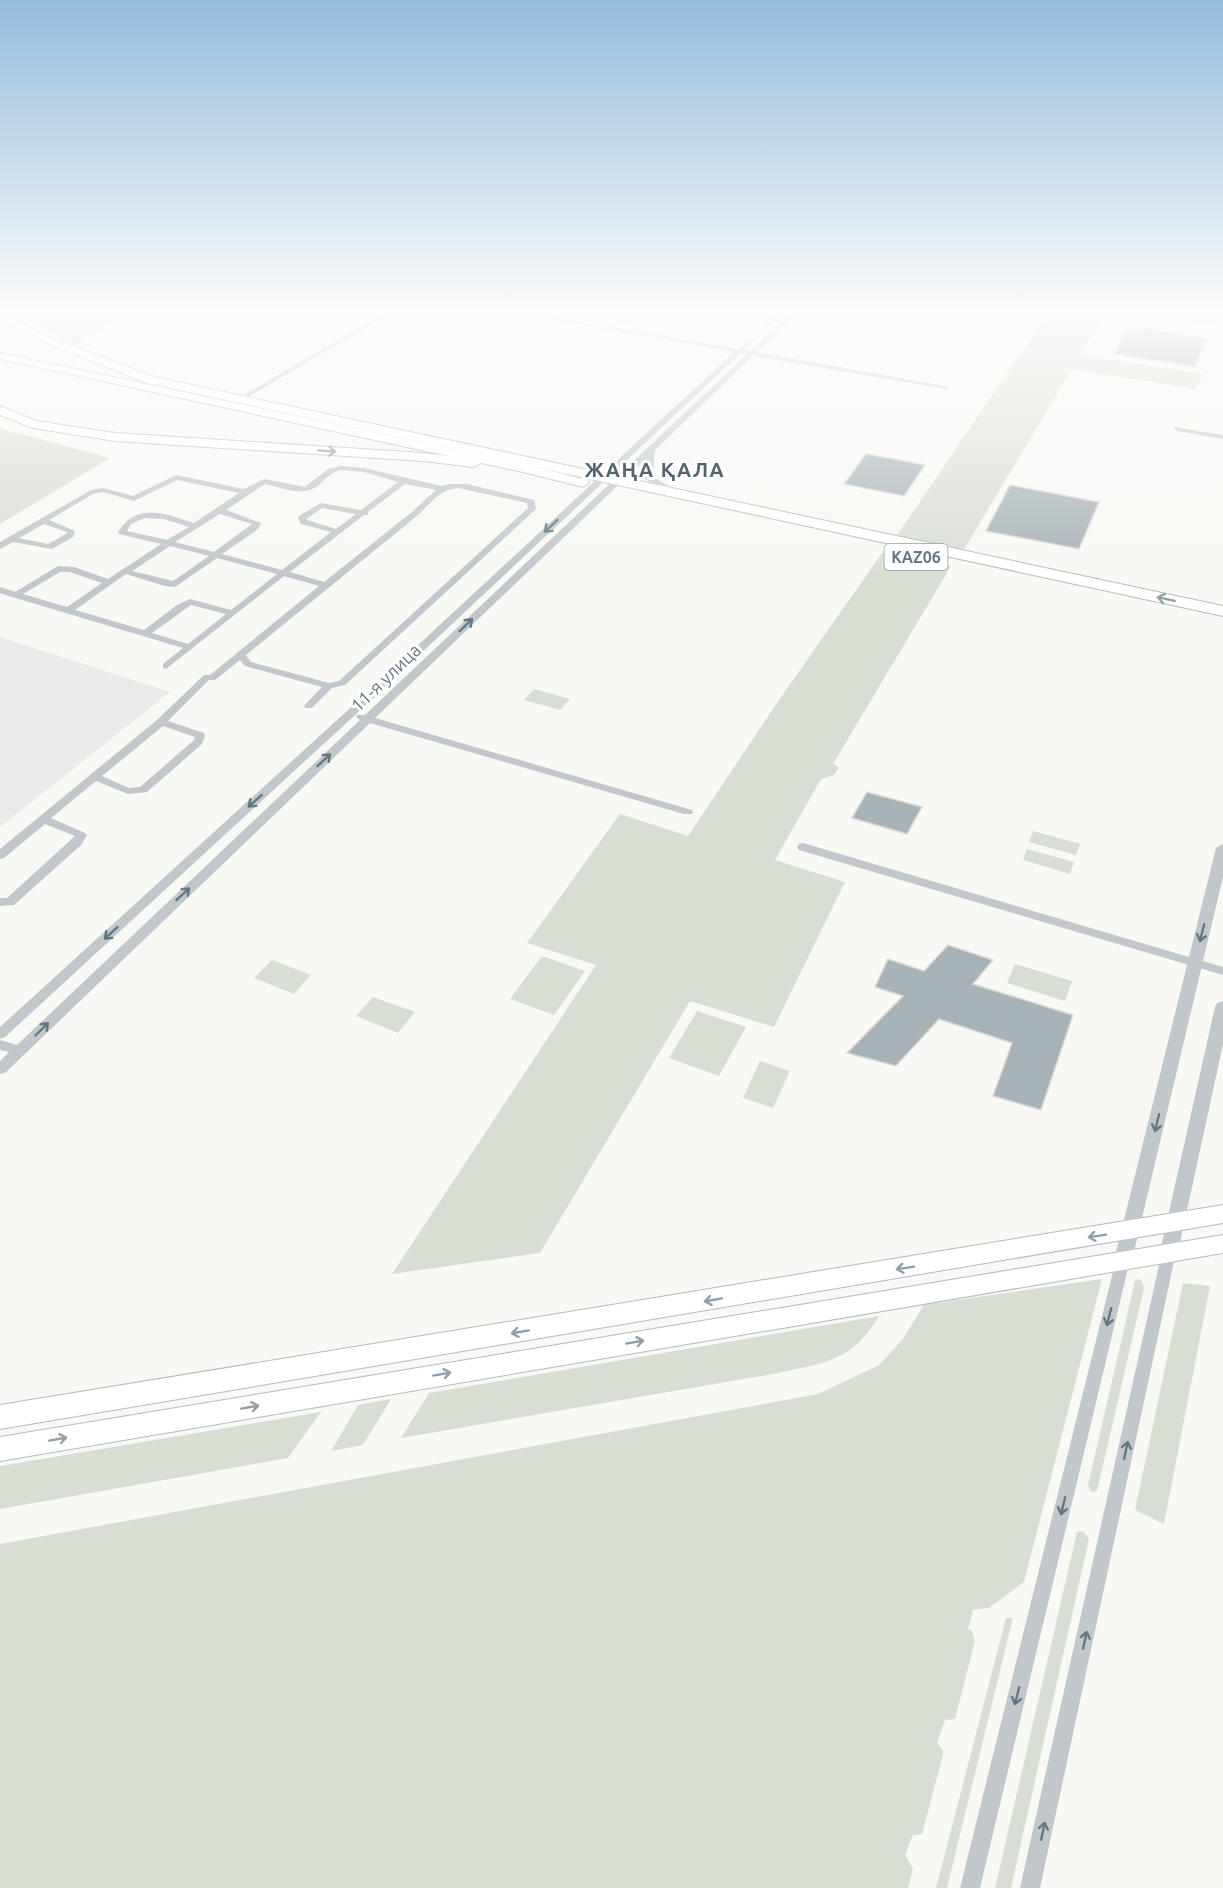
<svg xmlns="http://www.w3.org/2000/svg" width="1223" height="1888" viewBox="0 0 1223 1888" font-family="Ubuntu,sans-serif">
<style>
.built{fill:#e9eae9}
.green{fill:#d9ded4}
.building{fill:#a8b3b8;stroke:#dadad8;stroke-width:1.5}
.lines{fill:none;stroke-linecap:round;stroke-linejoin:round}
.secondary-casing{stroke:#b3bbbf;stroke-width:2}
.primary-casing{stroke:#b4bbbe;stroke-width:2}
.trunk-casing{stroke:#b6bbbe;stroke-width:2}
.minor{fill:#c1c7ca;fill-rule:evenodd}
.tertiary{fill:#c1c7ca;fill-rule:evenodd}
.secondary{fill:#fff;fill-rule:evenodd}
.primary{fill:#fff;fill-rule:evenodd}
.trunk{fill:#fff;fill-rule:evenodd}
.oneway{stroke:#91a0a8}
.oneway2{stroke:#627882}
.labels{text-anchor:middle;stroke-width:6;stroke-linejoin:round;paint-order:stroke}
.shield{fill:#fff;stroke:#91a0a8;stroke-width:1.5}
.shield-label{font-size:16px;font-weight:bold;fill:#627882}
.street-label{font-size:18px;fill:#627882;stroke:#fff}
.far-district-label{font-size:20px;font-weight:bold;letter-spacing:1.5px;fill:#54646d;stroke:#fff}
</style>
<rect width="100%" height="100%" fill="#f8f8f5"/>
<!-- built -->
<path class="built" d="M0,637l170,55 -170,135z"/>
<!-- green -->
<path class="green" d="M12,312h123l-47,23 -11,10 -57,-27z
M564,312h84l-15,12z
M1049,312h57l-25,43 122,19 -7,15 -124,-20 -109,182 -67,-14z
M1126,312h97v15z
M0,427l2,2 108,29 -110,66z
M882,553l69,13 -118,198 6,3 -5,8 -13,4 -46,81 70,22 -71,145 -84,-26 -150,252 -148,21 204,-309 -69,-22 93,-129 68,22 91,-136z
M534,689l36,10 -10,11 -36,-10z
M1033,831l47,13 -4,11 -47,-13z
M1027,849l47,13 -4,12 -47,-14z
M542,956l43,15 -31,44 -44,-16z
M272,960l39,15 -17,19 -40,-16z
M1015,964l57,17 -7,20 -58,-18z
M373,997l42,15 -17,21 -42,-17z
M697,1011l49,16 -27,49 -50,-18z
M760,1061l30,10 -17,37 -30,-10z
M1102,1279l-78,303 -35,26 -16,2 -5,19 4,2 3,10 -20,78 -10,1 -8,23 6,7v5l-21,79 -9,1 -8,20 8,14 -5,19h-908v-344l818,-150 61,-29 23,-25 22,-35z
M1138,1279l3,1 3,8 -47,203 -6,1 -3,-7 47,-204z
M1183,1283l27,3 -46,238 -29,-14z
M879,1316c-28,47 -56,47 -106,58l-372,64 28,-45z
M391,1399l-28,46 -32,6 27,-46z
M321,1412l-33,46 -288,51v-43z
M1083,1531l6,8 -78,349h-16l82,-356z
M1006,1618h7l-66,270h-11z"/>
<!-- building -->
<path class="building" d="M1129,326l79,12 -13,29 -82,-13z
M866,454l22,4 37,7 -21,31 -60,-12z
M1010,485l89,17 -20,47 -93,-18z
M867,792l55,15 -15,27 -55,-16z
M948,945l45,15 -20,24 100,31 -32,95 -48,-14 19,-53 -73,-24 -43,47 -49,-13 56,-57 -28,-9 13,-28 36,12z"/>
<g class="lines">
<defs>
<path id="secondary" d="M1223,1205v18l-1223,206v-24z
M1223,1235v18l-1223,208v-24z"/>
<path id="primary" d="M0,353l524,111 63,16 2,3 -6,4 -60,-15 -523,-113z"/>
<path id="trunk" d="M0,312l42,22 112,43 1069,229v10l-1076,-233 -113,-45 -34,-19z
M0,406l36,15 79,12 308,20 51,6 7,4 -7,4 -51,-6 -308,-20 -82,-13 -33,-13z"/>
</defs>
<!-- secondary casing -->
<use href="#secondary" class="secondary-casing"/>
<!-- primary casing -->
<use href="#primary" class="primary-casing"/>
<!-- trunk casing -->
<use href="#trunk" class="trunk-casing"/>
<!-- minor -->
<path class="minor" d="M386,312h7l-152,89 -6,-1z
M511,312h11l216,37 12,-10 3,2 -9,9 6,1 42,-39h6l-41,40 192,35 -3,2 -193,-33 -378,362 317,92 1,2 -1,2h-8l-314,-91 -365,350 -5,1v-13l9,-9 -9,-2v-10l17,5 343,-325 -4,-3 1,-2h8l382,-361 -6,-1 -386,362 -350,322 -5,2v-12l347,-316 387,-359z
M779,312h6l-18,16h-4v-2z
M1175,427l48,8v4l-45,-8 -4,-2z
M340,466l24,2 78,18 8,-2h17l67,16 2,9 -191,176 -13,3 -20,20h-6l-2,-2 18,-19 -77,-21 -5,-6 -25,20h-6l-41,41 36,12 1,2 -3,9 -55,48 -19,2 -32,-13 -45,37 34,15 2,2 -6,10 -67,60 -14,1v-8h7l68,-62 -30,-12 -41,34 -4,1v-10l157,-129 47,-45h6l109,-89 -35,-10 -118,93 -3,-1v-4l20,-16 -171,-51 -12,-4v-6l15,5 43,-26 16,1 34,12 53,-35 -42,-10 -1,-2c20,-31 47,-18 76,-9l45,-30 -62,-13 -43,21 -31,-9 -10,2 -44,26 26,11 -2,6 -21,12 -39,-7 -13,7v-7l91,-52 12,-2 30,8 43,-21 68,14 20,-10 41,8 23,-18zM340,470l24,2 34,10 -37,28 -40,-7 -22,13 -1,2 3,6 30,8 -49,38 -60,-16 36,-25 3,-6 -35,-13 39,-26c15,3 37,13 51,3 8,-6 14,-14 24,-17zM405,484l31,6 -24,22 -88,70 -34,-10 74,-57h4v-3zM458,488l69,15 1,5 -189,173 -10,2 -78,-21 -5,-7 172,-140c12,-11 22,-26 40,-27zM322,508l34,6 -20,15 -29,-9 -1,-1zM220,514l32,10 -38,28 -39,-10zM145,518l19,1 25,8 -22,13 -40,-9 4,-7zM44,524l23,8 -1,2 -18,10 -29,-6zM170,546l39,10 -36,25 -41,-10zM217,558l60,16 -46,36 -41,-11 -13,6 -33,25 -69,-20 51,-36 39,12 10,1zM60,572h10l32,11 -35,24 -44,-13zM191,605l35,9 -38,30 -36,-11zM163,726l32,11 -2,4 -53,46 -11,1 -27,-12z
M803,843l420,124v8l-424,-125 -2,-3 2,-3z
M1169,1246l5,2 2,4 -136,636h-20l142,-636 2,-4z
M1123,1254l5,1 2,5 -150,628h-20l156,-628 2,-5z"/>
<!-- tertiary -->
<path class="tertiary" d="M650,447l5,3 -2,18 2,10 22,13v4h-6l-26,-16 -2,-11 2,-18z
M1223,844v33l-91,383 -2,6 -7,2 -7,-2 -2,-6 102,-412z
M1223,1001v43l-45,208 -2,6 -7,2 -7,-2 -2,-6 55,-245 2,-4z"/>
<!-- secondary -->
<use href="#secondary" class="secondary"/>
<!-- primary -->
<use href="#primary" class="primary"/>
<!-- trunk -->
<use href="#trunk" class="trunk"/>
</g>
<!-- one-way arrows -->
<defs><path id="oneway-shaft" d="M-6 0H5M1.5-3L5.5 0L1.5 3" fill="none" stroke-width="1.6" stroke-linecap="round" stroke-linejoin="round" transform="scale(1.5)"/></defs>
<g class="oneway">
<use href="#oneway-shaft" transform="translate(327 451) rotate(4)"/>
<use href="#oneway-shaft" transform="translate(1166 599) rotate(-168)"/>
<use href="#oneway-shaft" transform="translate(1097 1236) rotate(171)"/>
<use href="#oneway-shaft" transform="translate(905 1268) rotate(171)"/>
<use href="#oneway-shaft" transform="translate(713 1300) rotate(170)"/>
<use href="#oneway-shaft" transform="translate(520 1332) rotate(170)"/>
<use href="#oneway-shaft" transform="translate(635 1342) rotate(-10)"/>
<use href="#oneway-shaft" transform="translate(442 1374) rotate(-10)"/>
<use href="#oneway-shaft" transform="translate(250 1407) rotate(-10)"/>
<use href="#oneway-shaft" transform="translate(58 1439) rotate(-10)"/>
</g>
<g class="oneway2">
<use href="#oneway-shaft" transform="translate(551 526) rotate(137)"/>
<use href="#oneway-shaft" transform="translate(466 625) rotate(-44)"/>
<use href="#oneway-shaft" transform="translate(324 760) rotate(-43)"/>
<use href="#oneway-shaft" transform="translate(255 801) rotate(138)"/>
<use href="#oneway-shaft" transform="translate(183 894) rotate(-43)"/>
<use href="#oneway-shaft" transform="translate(111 933) rotate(138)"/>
<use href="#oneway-shaft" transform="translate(1202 933) rotate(104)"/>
<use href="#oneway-shaft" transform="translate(42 1029) rotate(-44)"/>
<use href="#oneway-shaft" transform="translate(1157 1123) rotate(103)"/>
<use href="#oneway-shaft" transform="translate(1109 1317) rotate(104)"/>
<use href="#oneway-shaft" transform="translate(1126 1450) rotate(-78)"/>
<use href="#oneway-shaft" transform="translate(1063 1506) rotate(104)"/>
<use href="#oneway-shaft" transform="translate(1085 1640) rotate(-78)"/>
<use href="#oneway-shaft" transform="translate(1017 1696) rotate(104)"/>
<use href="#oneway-shaft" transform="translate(1043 1831) rotate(-78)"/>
</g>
<!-- sky -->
<linearGradient id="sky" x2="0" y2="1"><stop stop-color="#95bcdc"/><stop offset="0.54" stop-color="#fcfcfa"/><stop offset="1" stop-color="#fcfcfa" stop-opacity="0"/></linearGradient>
<rect width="1223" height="576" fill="url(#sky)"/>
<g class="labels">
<!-- shield labels -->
<rect class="shield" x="884.5" y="544" width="63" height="26" rx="4.5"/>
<g class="shield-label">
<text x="916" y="563">KАZ06</text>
</g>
<!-- street labels -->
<g class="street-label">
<text transform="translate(386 678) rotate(-44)" y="6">11-я улица</text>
</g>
<!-- far-district labels -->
<g class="far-district-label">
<text x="655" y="477">ЖАҢА ҚАЛА</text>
</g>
</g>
</svg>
